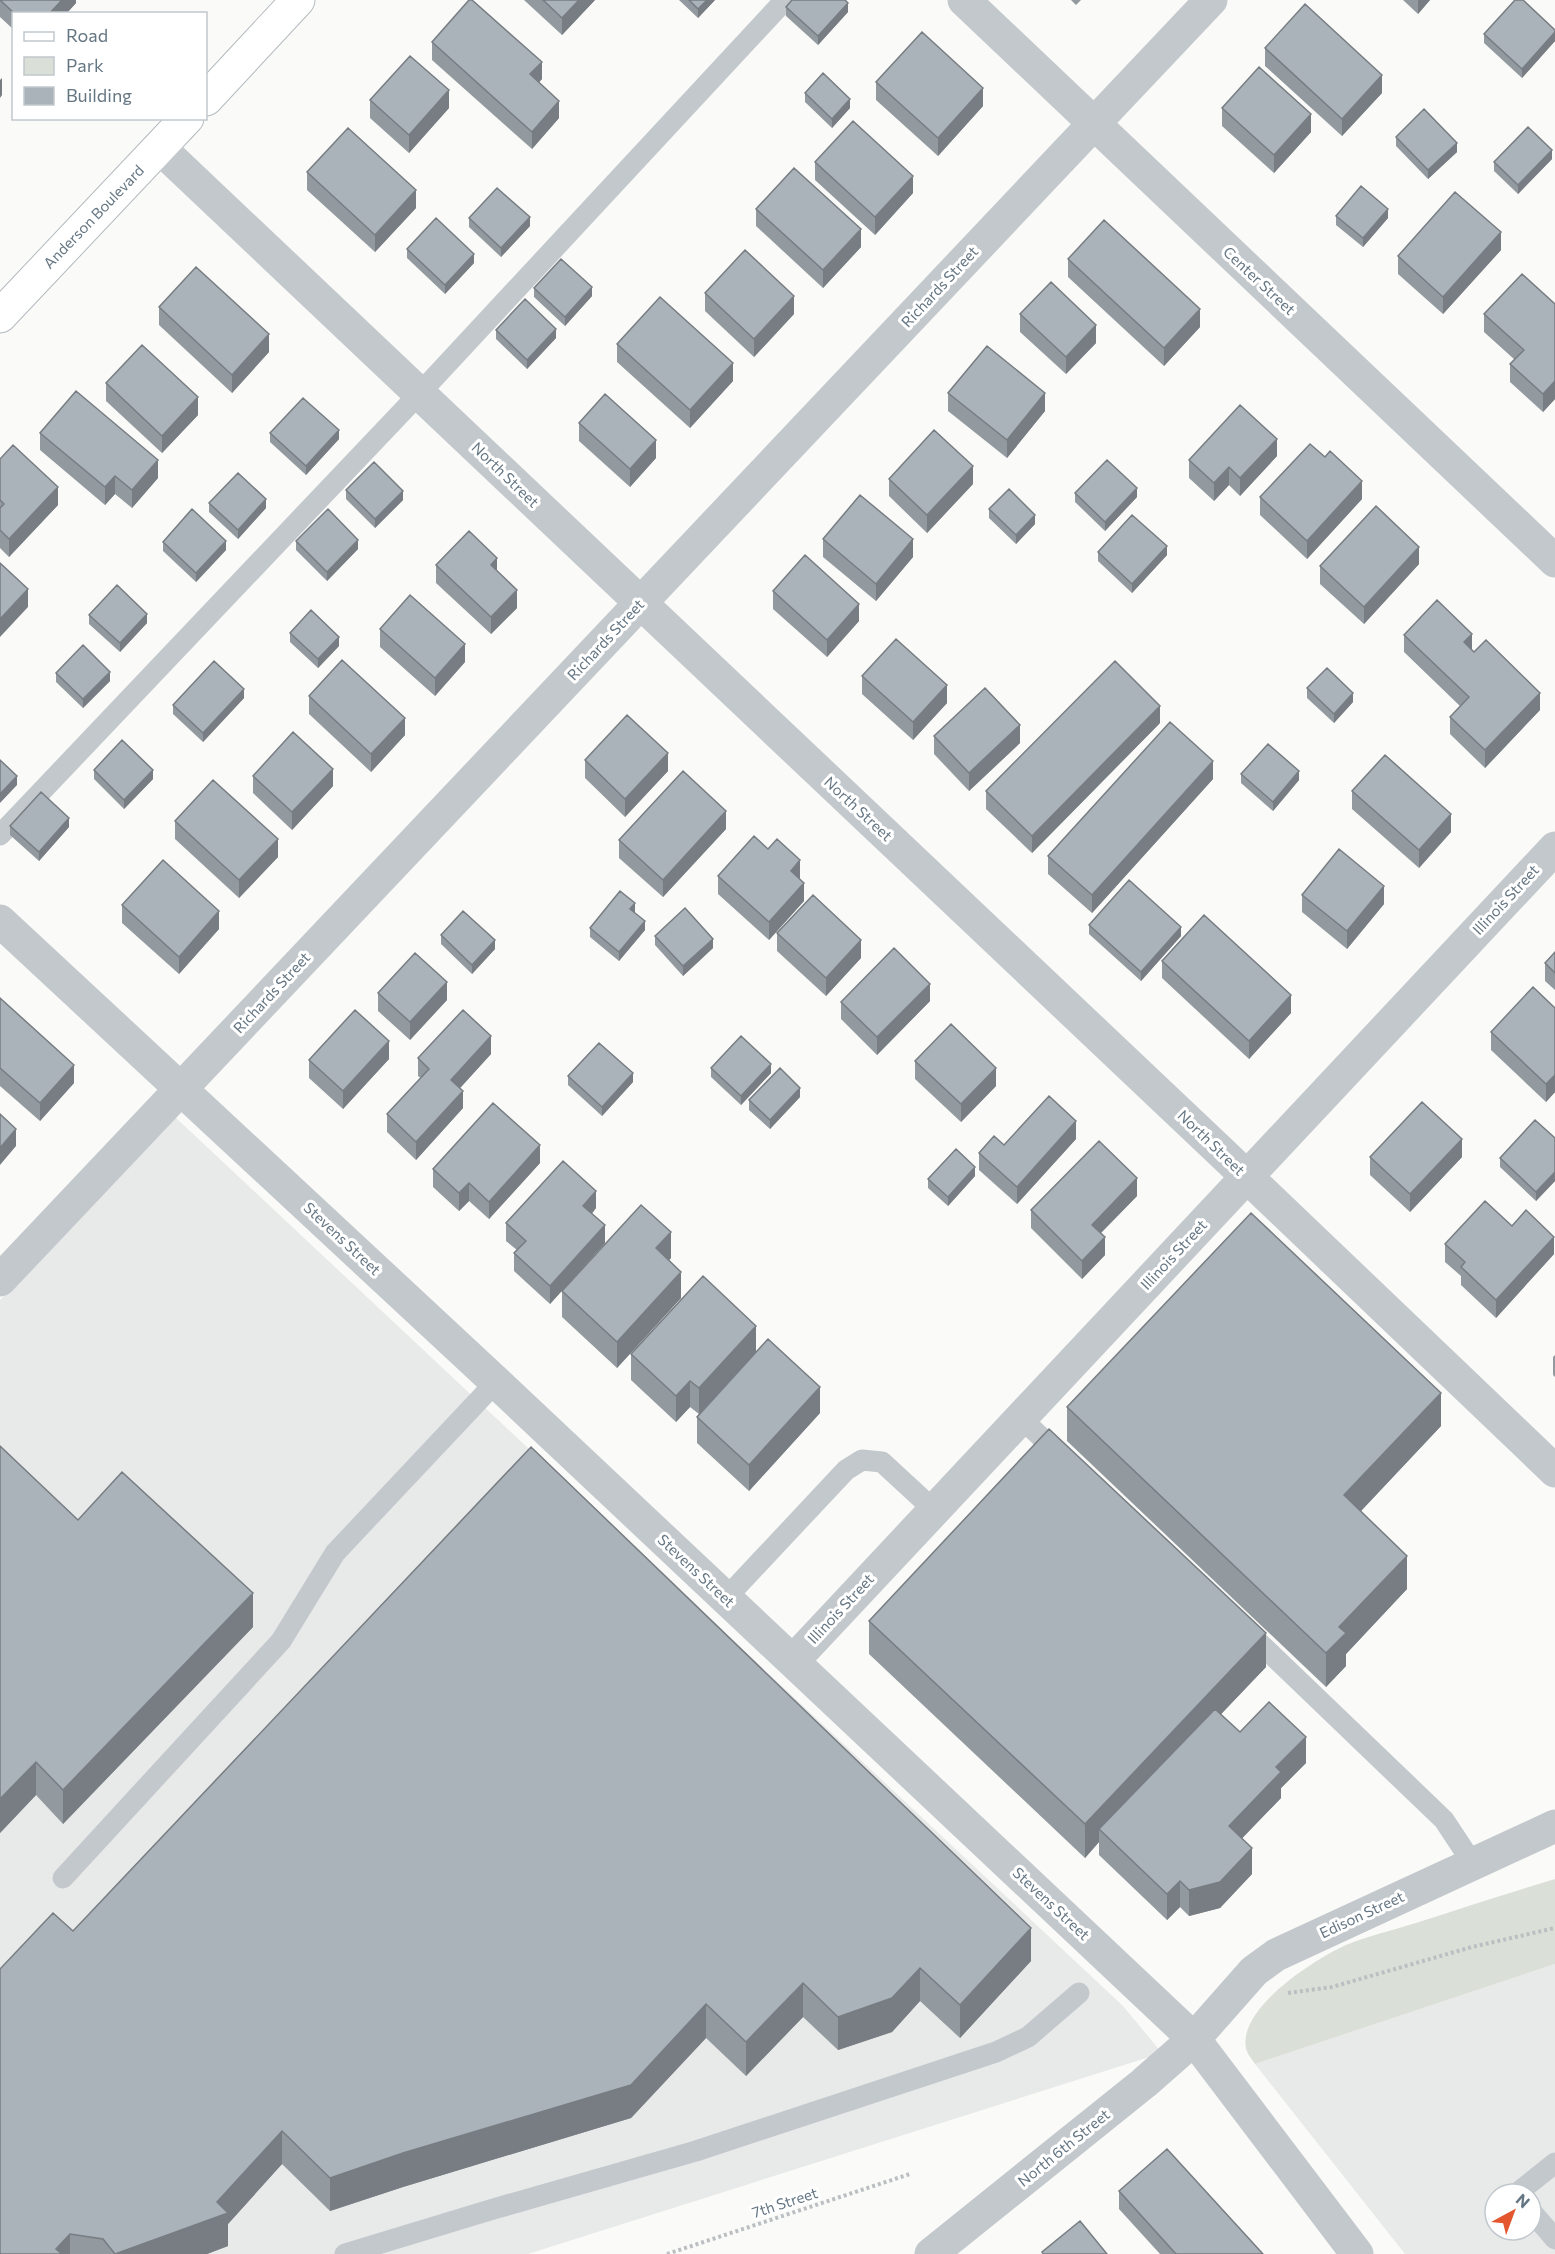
<svg xmlns="http://www.w3.org/2000/svg" width="1555" height="2254" viewBox="0 0 1555 2254" font-family="Commissioner,sans-serif">
<style>
.built{fill:#e8e9e9;fill-rule:evenodd}
.green{fill:#dadfd7}
.lines{fill:none;stroke-linecap:round;stroke-linejoin:round}
.secondary-casing{stroke:#b3babf;stroke-width:35}
.path{stroke:#bbbfc2;stroke-width:4;stroke-dasharray:3 3;stroke-linecap:butt}
.lane{stroke:#c3c8cc;stroke-width:21}
.street{stroke:#c3c8cc;stroke-width:33}
.secondary{stroke:#fff;stroke-width:33}
.wall{fill:#929a9f}
.shaded-wall{fill:#777d82}
.building{fill:#aab3b9;stroke:#777d82;stroke-width:1.5}
.labels{text-anchor:middle;stroke-width:6;stroke-linejoin:round;paint-order:stroke}
.street-label{font-size:15px;fill:#657683;stroke:#fff}
</style>
<rect width="100%" height="100%" fill="#fafaf8"/>
<!-- built -->
<path class="built" d="M175,1117l948,889 39,47 -634,201h-528v-954z
M1555,1964v290h-150l-150,-190zM1495,2194h36v36h-36z"/>
<!-- green -->
<path class="green" d="M1555,1879v85l-300,100c-3,-5 -8,-10 -9,-16 -8,-40 69,-89 100,-103 22,-9 47,-15 70,-22 46,-15 93,-30 139,-44z"/>
<g class="lines">
<defs>
<path id="secondary" d="M206,99l92,-99
M0,316l187,-198"/>
</defs>
<!-- secondary casing -->
<use href="#secondary" class="secondary-casing"/>
<!-- path -->
<path class="path" d="M1288,1993l44,-6 140,-40 83,-19
M667,2254l243,-80"/>
<!-- lane -->
<path class="lane" d="M0,835l419,-441 366,-394
M1021,1418l41,39
M725,1599l121,-129 16,-10 20,2 52,48
M1246,1630l198,190 29,44
M63,1878l218,-237 54,-88 161,-171
M1516,2194l39,-31
M1531,2211l24,28
M345,2254l145,-44 206,-59 300,-99 32,-15 51,-44"/>
<!-- street -->
<path class="street" d="M964,0l591,561
M160,148l1061,1004 334,319
M0,921l496,461 698,657 163,215
M0,1280l1211,-1280
M793,1661l762,-813
M931,2254l213,-171 50,-44 60,-68 22,-16 279,-129"/>
<!-- secondary -->
<use href="#secondary" class="secondary"/>
</g>
<!-- wall -->
<path class="wall" d="M0,0h76v3l-10,11h-52v16l-14,-13z
M524,0h71l-33,35z
M679,0h36l-17,18z
M1071,0h10l-5,5z
M1403,0h27l-12,14z
M786,7l62,5 -30,33 -32,-29z
M1555,30v11l-33,37 -38,-35v-9z
M432,42l110,37 -3,3 20,36 -27,31 -100,-89z
M1265,48l117,45 -40,43 -77,-70z
M876,82l107,24 -45,50 -62,-56z
M805,93l45,15 -18,20 -27,-26z
M370,100l79,8 -40,45 -39,-35z
M1222,108l89,24 -37,41 -52,-47z
M1396,137l61,15 -29,27 -32,-33z
M1552,159l-34,35 -24,-23v-9z
M815,162l98,31 -38,42 -60,-55z
M307,172l109,36 -41,44 -68,-62z
M756,209l105,38 -38,41 -67,-62z
M1336,216l52,2 -25,29 -27,-22z
M469,218l61,8 -29,31 -32,-30z
M407,249l67,14 -29,31 -38,-36z
M1501,250l-58,64 -45,-40v-18z
M1068,259l132,68 -36,39 -96,-89z
M534,288l58,8 -27,30 -31,-29z
M705,293l89,21 -40,43 -49,-46z
M1555,304v95l-12,13 -33,-30v-18l5,-4 -31,-28v-18z
M159,307l110,45 -37,41 -73,-68z
M1020,314l76,29 -30,31 -46,-42z
M496,330l60,8 -29,31 -31,-30z
M617,344l116,37 -43,47 -73,-66z
M106,383l92,32 -36,38 -56,-52z
M948,393l97,18 -38,47 -59,-47z
M579,423l77,35 -26,29 -51,-46z
M40,433l118,45 -26,30 -17,-14 -10,11 -65,-55z
M270,433l69,6 -33,36 -36,-33z
M1277,456l-37,40 -11,-11 -15,16 -25,-23v-18z
M0,459l58,46 -49,52 -9,-9z
M889,479l84,5 -46,49 -38,-37z
M346,490l57,10 -28,28 -29,-29z
M1075,493l62,4 -32,34 -30,-29z
M1260,497l102,2 -55,60 -47,-44z
M209,503l57,5 -28,31 -29,-27z
M989,509l46,15 -19,20 -27,-26z
M823,539l90,18 -37,44 -53,-44z
M296,541l62,8 -31,32 -31,-31z
M163,542l63,8 -30,32 -33,-31z
M1098,552l69,3 -35,38 -34,-32z
M1419,564l-55,60 -44,-40v-18z
M436,565l61,6 20,37 -26,26 -55,-51z
M773,591l86,30 -32,36 -54,-48z
M89,615l58,8 -27,29 -31,-28z
M380,629l85,33 -30,34 -55,-49z
M290,633l49,13 -21,22 -28,-26z
M1404,635l68,15 68,60 -55,58 -35,-34v-17l10,-11 -56,-54z
M56,673l54,8 -27,27 -27,-26z
M862,676l85,27 -34,37 -51,-46z
M1307,688l46,14 -19,21 -27,-25z
M309,696l96,39 -34,37 -62,-58z
M244,698l-41,44 -30,-28v-9z
M1160,723l-128,130 -46,-44v-18z
M934,736l86,7 -51,48 -35,-37z
M585,760l83,11 -43,46 -40,-39z
M94,770l59,9 -29,30 -30,-30z
M1241,774l58,6 -26,31 -32,-28z
M253,776l80,10 -41,44 -39,-37z
M1213,779l-121,134 -44,-39v-18z
M1352,791l99,41 -32,36 -67,-59z
M175,821l103,36 -39,41 -64,-59z
M10,826l59,1 -30,34 -29,-26z
M726,829l-63,68 -44,-39v-18z
M718,876l82,2v1l4,22 -35,39 -51,-46z
M1302,895l82,9 -37,45 -45,-37z
M122,905l97,24 -40,45 -57,-51z
M634,912l11,18 -26,31 -29,-24v-9l45,-16z
M1089,925l92,11 -40,45 -52,-47z
M777,933l84,25 -35,38 -49,-45z
M441,935l54,14 -23,25 -31,-30z
M655,936l58,12 -30,28 -28,-31z
M1555,952v38l-10,-9v-18z
M1162,961l129,52 -42,46 -87,-81z
M378,993l69,7 -37,40 -32,-29z
M0,998l74,85 -34,38 -40,-35z
M930,1001l-53,54 -36,-36v-17z
M1555,1008v84l-9,10 -55,-52v-18z
M491,1054l-31,34 3,20 -47,52 -29,-28v-18l34,-36 -3,-2v-18z
M389,1059l-46,50 -34,-31v-18z
M915,1061l81,25 -35,36 -46,-43z
M711,1068l60,5 -30,32 -30,-28z
M568,1076l65,6 -31,34 -34,-31z
M800,1097l-30,32 -21,-19v-10z
M1555,1138v43l-19,20 -36,-34v-9z
M1076,1139l-59,65 -38,-34v-17l25,-8z
M1370,1157h92l-52,55 -40,-37z
M540,1163l-51,56 -20,-18 -10,10 -26,-24v-18z
M975,1176l-27,30 -20,-18v-9z
M1137,1196l-36,37 4,22 -23,24 -51,-51v-18z
M596,1208l-4,6 13,29 -55,61 -36,-33v-18l3,-3 -11,-9v-18z
M1512,1226l42,28 -58,64 -35,-33v-9l-16,-14v-18z
M671,1258l-2,2 12,38 -64,70 -55,-51v-26z
M756,1352l64,61 -71,78 -52,-48v-26l2,-3 -9,-7 -14,15 -45,-42v-26z
M1555,1355v22l-2,-2v-18z
M1067,1407l374,19 -80,85 46,78 -61,65v12l-20,21 -259,-246z
M0,1446l78,74 175,107 -190,197 -27,-29 -36,38z
M869,1621l397,46 -45,47 19,18 66,31 -25,25v10l-39,40 10,36 -32,34 -31,8 -9,-9 -13,13 -68,-65v-13l-14,16 -216,-204z
M73,1931l958,30 -71,77 -40,-37 -28,31 -54,18 -35,-33 -57,59 -40,-38 -75,80 -228,69 -73,24 -48,-47 -54,60v22l-21,8h-207z
M1119,2191l144,63h-103l-41,-45z"/>
<!-- shaded-wall -->
<path class="shaded-wall" d="M62,0h14v3l-10,11h-17z
M579,0h16l-33,35v-17z
M707,0h8l-17,18v-9z
M1418,0h12l-12,14z
M848,3v9l-30,33v-9z
M1555,32v9l-33,37v-9z
M542,62v17l-12,13v-18z
M1382,75v18l-40,43v-17z
M2,78v17l-2,3v-18z
M983,88v18l-45,50v-18z
M449,90v18l-40,45v-18z
M850,99v9l-18,20v-9z
M559,101v17l-27,31v-17z
M1311,114v18l-37,41v-18z
M1457,143v9l-29,27v-9z
M1552,150v9l-34,35v-9z
M913,176v17l-38,42v-18z
M416,190v18l-41,44v-17z
M1388,209v9l-25,29v-9z
M530,217v9l-29,31v-9z
M861,229v18l-38,41v-18z
M1501,232v18l-58,64v-17z
M474,254v9l-29,31v-9z
M592,287v9l-27,30v-9z
M794,296v18l-40,43v-18z
M1200,309v18l-36,39v-18z
M1096,325v18l-30,31v-17z
M556,329v9l-29,31v-9z
M269,334v18l-37,41v-18z
M733,363v18l-43,47v-18z
M1555,381v18l-12,13v-18z
M1045,393v18l-38,47v-18z
M198,397v18l-36,38v-17z
M339,430v9l-33,36v-9z
M1277,439v17l-37,40v-18z
M656,440v18l-26,29v-18z
M158,460v18l-26,30v-18z
M973,466v18l-46,49v-18z
M1229,467v18l-15,16v-18z
M115,476v18l-10,11v-18z
M1362,481v18l-55,60v-18z
M58,487v18l-49,52v-18z
M1137,488v9l-32,34v-9z
M403,491v9l-28,28v-9z
M266,499v9l-28,31v-9z
M1035,515v9l-19,20v-9z
M913,539v18l-37,44v-17z
M358,540v9l-31,32v-9z
M226,541v9l-30,32v-9z
M1167,546v9l-35,38v-9z
M1419,547v17l-55,60v-17z
M497,558v18l-6,-11z
M28,589v18l-28,30v-18z
M517,590v18l-26,26v-17z
M859,604v17l-32,36v-17z
M147,614v9l-27,29v-9z
M1472,634v17l-8,-9z
M339,637v9l-21,22v-9z
M465,644v18l-30,34v-18z
M110,672v9l-27,27v-9z
M947,685v18l-34,37v-18z
M244,689v9l-41,44v-9z
M1353,693v9l-19,21v-9z
M1540,693v17l-55,58v-18z
M1160,706v17l-128,130v-17z
M405,718v17l-34,37v-18z
M1020,725v18l-51,48v-18z
M668,753v18l-43,46v-18z
M1213,761v18l-121,134v-18z
M333,769v17l-41,44v-18z
M153,770v9l-29,30v-9z
M1299,771v9l-26,31v-9z
M17,776v9l-17,18v-9z
M726,811v18l-63,68v-17z
M1451,814v18l-32,36v-18z
M69,818v9l-30,34v-9z
M278,839v18l-39,41v-18z
M800,860v18l-9,10v-17z
M804,883v18l-35,39v-18z
M1384,886v18l-37,45v-18z
M635,903v9l-5,6v-9z
M219,911v18l-40,45v-17z
M645,921v9l-26,31v-9z
M1181,927v9l-40,45v-9z
M713,939v9l-30,28v-10z
M495,940v9l-23,25v-9z
M861,940v18l-35,38v-18z
M447,982v18l-37,40v-18z
M930,984v17l-53,54v-18z
M1291,995v18l-42,46v-18z
M491,1036v18l-40,44v-18z
M389,1041v18l-46,50v-18z
M771,1064v9l-30,32v-9z
M74,1065v18l-34,38v-18z
M996,1068v18l-35,36v-18z
M633,1073v9l-31,34v-9z
M1555,1075v17l-9,10v-18z
M800,1088v9l-30,32v-9z
M463,1091v17l-47,52v-18z
M1076,1121v18l-59,65v-17z
M16,1129v17l-16,19v-17z
M1462,1139v18l-52,55v-18z
M540,1145v18l-51,56v-17z
M975,1167v9l-27,30v-9z
M1555,1172v9l-19,20v-9z
M1137,1178v18l-45,46v-17z
M469,1183v18l-10,10v-18z
M596,1191v17l-13,15v-17z
M605,1225v18l-55,61v-18z
M671,1232v26l-15,16v-26z
M1105,1237v18l-23,24v-18z
M1554,1237v17l-58,64v-18z
M681,1272v26l-64,70v-26z
M756,1326v26l-57,62v-26z
M690,1381v26l-14,15v-26z
M820,1387v26l-71,78v-26z
M1441,1393v33l-97,103v-34z
M1407,1556v33l-61,65v12l-20,21v-34l13,-26z
M253,1593v34l-190,197v-34z
M1266,1633v34l-160,168 -7,-6v13l-14,16v-34z
M1306,1737v26l-25,25v10l-52,54v-26l47,-59z
M36,1762v33l-36,38v-34z
M1252,1848v26l-32,34 -31,8v-26z
M1180,1881v26l-13,13v-26z
M1031,1928v33l-71,77v-33z
M920,1968v33l-28,31 -54,18v-33z
M803,1983v34l-57,59v-34z
M706,2004v34l-75,80 -228,69 -73,24v-33z
M282,2131v33l-54,60v22l-21,8h-92l102,-52z
M70,2234v20h-14v-5z"/>
<!-- building -->
<path class="building" d="M0,0h62l-13,14h-34z
M469,0h3l70,62 -12,12 29,27 -27,31 -100,-90z
M543,0h36l-17,18z
M689,0h18l-9,9z
M792,0h53l3,3 -30,33 -32,-29z
M1515,0h8l32,30v2l-33,37 -38,-35z
M1305,4l77,71 -40,44 -77,-71z
M922,32l61,56 -45,50 -62,-56z
M410,56l39,34 -40,45 -39,-35z
M1259,67l52,47 -37,41 -52,-47z
M823,73l27,26 -18,20 -27,-26z
M1424,109l33,34 -29,27 -32,-33z
M853,121l60,55 -38,41 -60,-55z
M1528,127l24,23 -34,35 -24,-23z
M348,128l68,62 -41,45 -68,-63z
M794,168l67,61 -38,41 -67,-61z
M1361,186l27,23 -25,29 -27,-22z
M497,188l33,29 -29,31 -32,-30z
M1455,192l46,40 -58,65 -45,-41z
M436,218l38,36 -29,31 -38,-36z
M1104,220l96,89 -36,39 -96,-89z
M745,250l49,46 -40,43 -49,-46z
M561,259l31,28 -27,30 -31,-29z
M196,267l73,67 -37,41 -73,-68z
M1522,274l33,30v77l-12,13 -33,-30 14,-14 -40,-36z
M1051,282l45,43 -30,32 -46,-43z
M660,297l73,66 -43,47 -73,-66z
M525,299l31,30 -29,31 -31,-30z
M142,345l56,52 -36,39 -56,-53z
M987,346l58,47 -38,47 -59,-47z
M76,391l82,69 -26,30 -17,-14 -10,11 -65,-54z
M605,394l51,46 -26,29 -51,-46z
M303,398l36,32 -33,36 -36,-33z
M1240,405l37,34 -37,39 -11,-11 -15,16 -25,-23z
M934,430l39,36 -46,49 -38,-36z
M1310,444l15,13 5,-6 32,30 -55,60 -47,-44z
M13,445l45,42 -49,52 -9,-9v-22l4,-4 -4,-4v-41z
M1107,460l30,28 -32,34 -30,-29z
M374,462l29,29 -28,28 -29,-29z
M238,473l28,26 -28,31 -29,-27z
M1009,489l26,26 -19,20 -27,-26z
M860,495l53,44 -37,45 -53,-45z
M1376,506l43,41 -55,60 -44,-41z
M192,509l34,32 -30,32 -33,-31z
M328,509l30,31 -31,32 -31,-31z
M1132,515l35,31 -35,38 -34,-32z
M469,531l28,27 -6,7 26,25 -26,27 -55,-52z
M805,555l54,49 -32,36 -54,-49z
M0,563l28,26 -28,30z
M117,585l30,29 -27,29 -31,-28z
M410,595l55,49 -30,34 -55,-49z
M1437,600l35,34 -8,8 10,10 12,-12 54,53 -55,57 -35,-33 19,-20 -65,-62z
M311,610l28,27 -21,22 -28,-26z
M896,639l51,46 -34,37 -51,-46z
M83,645l27,27 -27,27 -27,-26z
M342,660l63,58 -34,36 -62,-58z
M214,661l30,28 -41,44 -30,-28z
M1115,661l45,45 -128,130 -46,-45z
M1327,668l26,25 -19,21 -27,-26z
M985,688l35,37 -51,48 -35,-37z
M627,715l41,38 -43,46 -40,-39z
M1170,722l43,39 -121,134 -44,-39z
M293,732l40,37 -41,43 -39,-36z
M122,740l31,30 -29,30 -30,-30z
M1268,744l31,27 -26,31 -32,-28z
M1385,755l66,59 -32,36 -67,-59z
M0,760l17,16 -17,18z
M683,771l43,40 -63,69 -44,-40z
M213,780l65,59 -39,41 -64,-59z
M41,792l28,26 -30,34 -29,-26z
M754,836l14,13 9,-10 23,21 -9,11 13,12 -35,39 -51,-46z
M1339,849l45,37 -37,45 -45,-36z
M163,860l56,51 -40,46 -57,-52z
M1129,880l52,47 -40,45 -52,-47z
M620,891l15,12 -5,6 15,12 -26,31 -29,-24z
M813,895l48,45 -35,38 -49,-45z
M685,908l28,31 -30,27 -28,-30z
M463,911l32,29 -23,25 -31,-30z
M1204,915l87,80 -42,46 -87,-80z
M894,948l36,36 -53,53 -36,-35z
M1555,952v21l-10,-10z
M415,953l32,29 -37,40 -32,-29z
M1533,987l22,21v67l-9,9 -55,-52z
M0,998l74,67 -34,38 -40,-35z
M355,1010l34,31 -46,50 -34,-31z
M463,1010l28,26 -40,44 12,11 -47,51 -29,-28 42,-45 -11,-11z
M951,1024l45,44 -35,36 -46,-43z
M741,1036l30,28 -30,32 -30,-28z
M599,1043l34,30 -31,34 -34,-31z
M780,1068l20,20 -30,32 -21,-20z
M1049,1096l27,25 -59,66 -38,-34 15,-17 10,9z
M1422,1102l40,37 -52,55 -40,-37z
M493,1103l47,42 -51,57 -20,-19 -10,10 -26,-24z
M0,1114l16,15 -16,19z
M1535,1120l20,18v34l-19,20 -36,-34z
M1099,1141l38,37 -45,47 13,12 -23,24 -51,-51z
M956,1149l19,18 -27,30 -20,-18z
M563,1161l33,30 -13,15 22,19 -55,61 -36,-33 12,-12 -20,-18z
M1485,1201l27,25 14,-16 28,27 -58,63 -35,-33 4,-5 -20,-18z
M641,1205l30,27 -15,16 25,24 -64,70 -55,-51z
M1251,1213l190,180 -97,102 63,61 -68,71 7,6 -20,20 -259,-246z
M703,1276l53,50 -57,62 -9,-7 -14,15 -45,-42z
M768,1339l52,48 -71,78 -52,-48z
M1049,1429l217,204 -181,191 -216,-203z
M0,1446l78,74 44,-48 131,121 -190,197 -27,-28 -36,37z
M531,1447l500,481 -71,77 -40,-37 -28,30 -54,19 -35,-34 -57,59 -40,-38 -75,81 -228,68 -73,25 -48,-47 -65,71 11,11 -113,41 -12,-15 -33,-5 -14,15 6,5h-62v-285l53,-56 20,18z
M1269,1702l37,35 -30,30 5,5 -52,54 23,22 -32,34 -31,8 -9,-9 -13,13 -68,-65 116,-120 25,23z
M1167,2149l96,105h-87l-57,-63z
M1080,2221l27,33h-64l-1,-2z"/>
<g class="labels">
<!-- street labels -->
<g class="street-label">
<text transform="translate(94 217) rotate(-46)" y="5">Anderson Boulevard</text>
<text transform="translate(1259 281) rotate(43)" y="5">Center Street</text>
<text transform="translate(940 287) rotate(-47)" y="5">Richards Street</text>
<text transform="translate(505 475) rotate(44)" y="5">North Street</text>
<text transform="translate(606 640) rotate(-47)" y="5">Richards Street</text>
<text transform="translate(858 809) rotate(43)" y="5">North Street</text>
<text transform="translate(1506 900) rotate(-47)" y="5">Illinois Street</text>
<text transform="translate(272 993) rotate(-47)" y="5">Richards Street</text>
<text transform="translate(1211 1143) rotate(44)" y="5">North Street</text>
<text transform="translate(342 1239) rotate(43)" y="5">Stevens Street</text>
<text transform="translate(1174 1255) rotate(-47)" y="5">Illinois Street</text>
<text transform="translate(696 1571) rotate(43)" y="5">Stevens Street</text>
<text transform="translate(841 1609) rotate(-47)" y="5">Illinois Street</text>
<text transform="translate(1051 1904) rotate(43)" y="5">Stevens Street</text>
<text transform="translate(1362 1915) rotate(-25)" y="5">Edison Street</text>
<text transform="translate(1064 2148) rotate(-39)" y="5">North 6th Street</text>
<text transform="translate(785 2203) rotate(-18)" y="5">7th Street</text>
</g>
</g>
<!-- legend -->
<rect x="12" y="12" width="195" height="108" fill="#ffffff" stroke="#c1c8cd" stroke-width="1.5"/>
<rect x="24" y="32" width="30" height="9" fill="#ffffff" stroke="#c1c8cd" stroke-width="1.5"/>
<text x="66" y="42" font-size="18" fill="#657683">Road</text>
<rect x="24" y="57" width="30" height="18" fill="#dadfd7" stroke="#c1c8cd" stroke-width="1.5"/>
<text x="66" y="72" font-size="18" fill="#657683">Park</text>
<rect x="24" y="87" width="30" height="18" fill="#aab3b9" stroke="#c1c8cd" stroke-width="1.5"/>
<text x="66" y="102" font-size="18" fill="#657683">Building</text>
<!-- north arrow -->
<g transform="translate(1513 2212) rotate(41)"><circle r="28" fill="#ffffff" stroke="#c1c8cd" stroke-width="1.5"/>
<path d="M0-4.5L10 22L0 15L-10 22Z" fill="#e4572e"/>
<text y="-9" font-size="16" font-weight="bold" text-anchor="middle" fill="#657683">N</text>
</g>
</svg>
